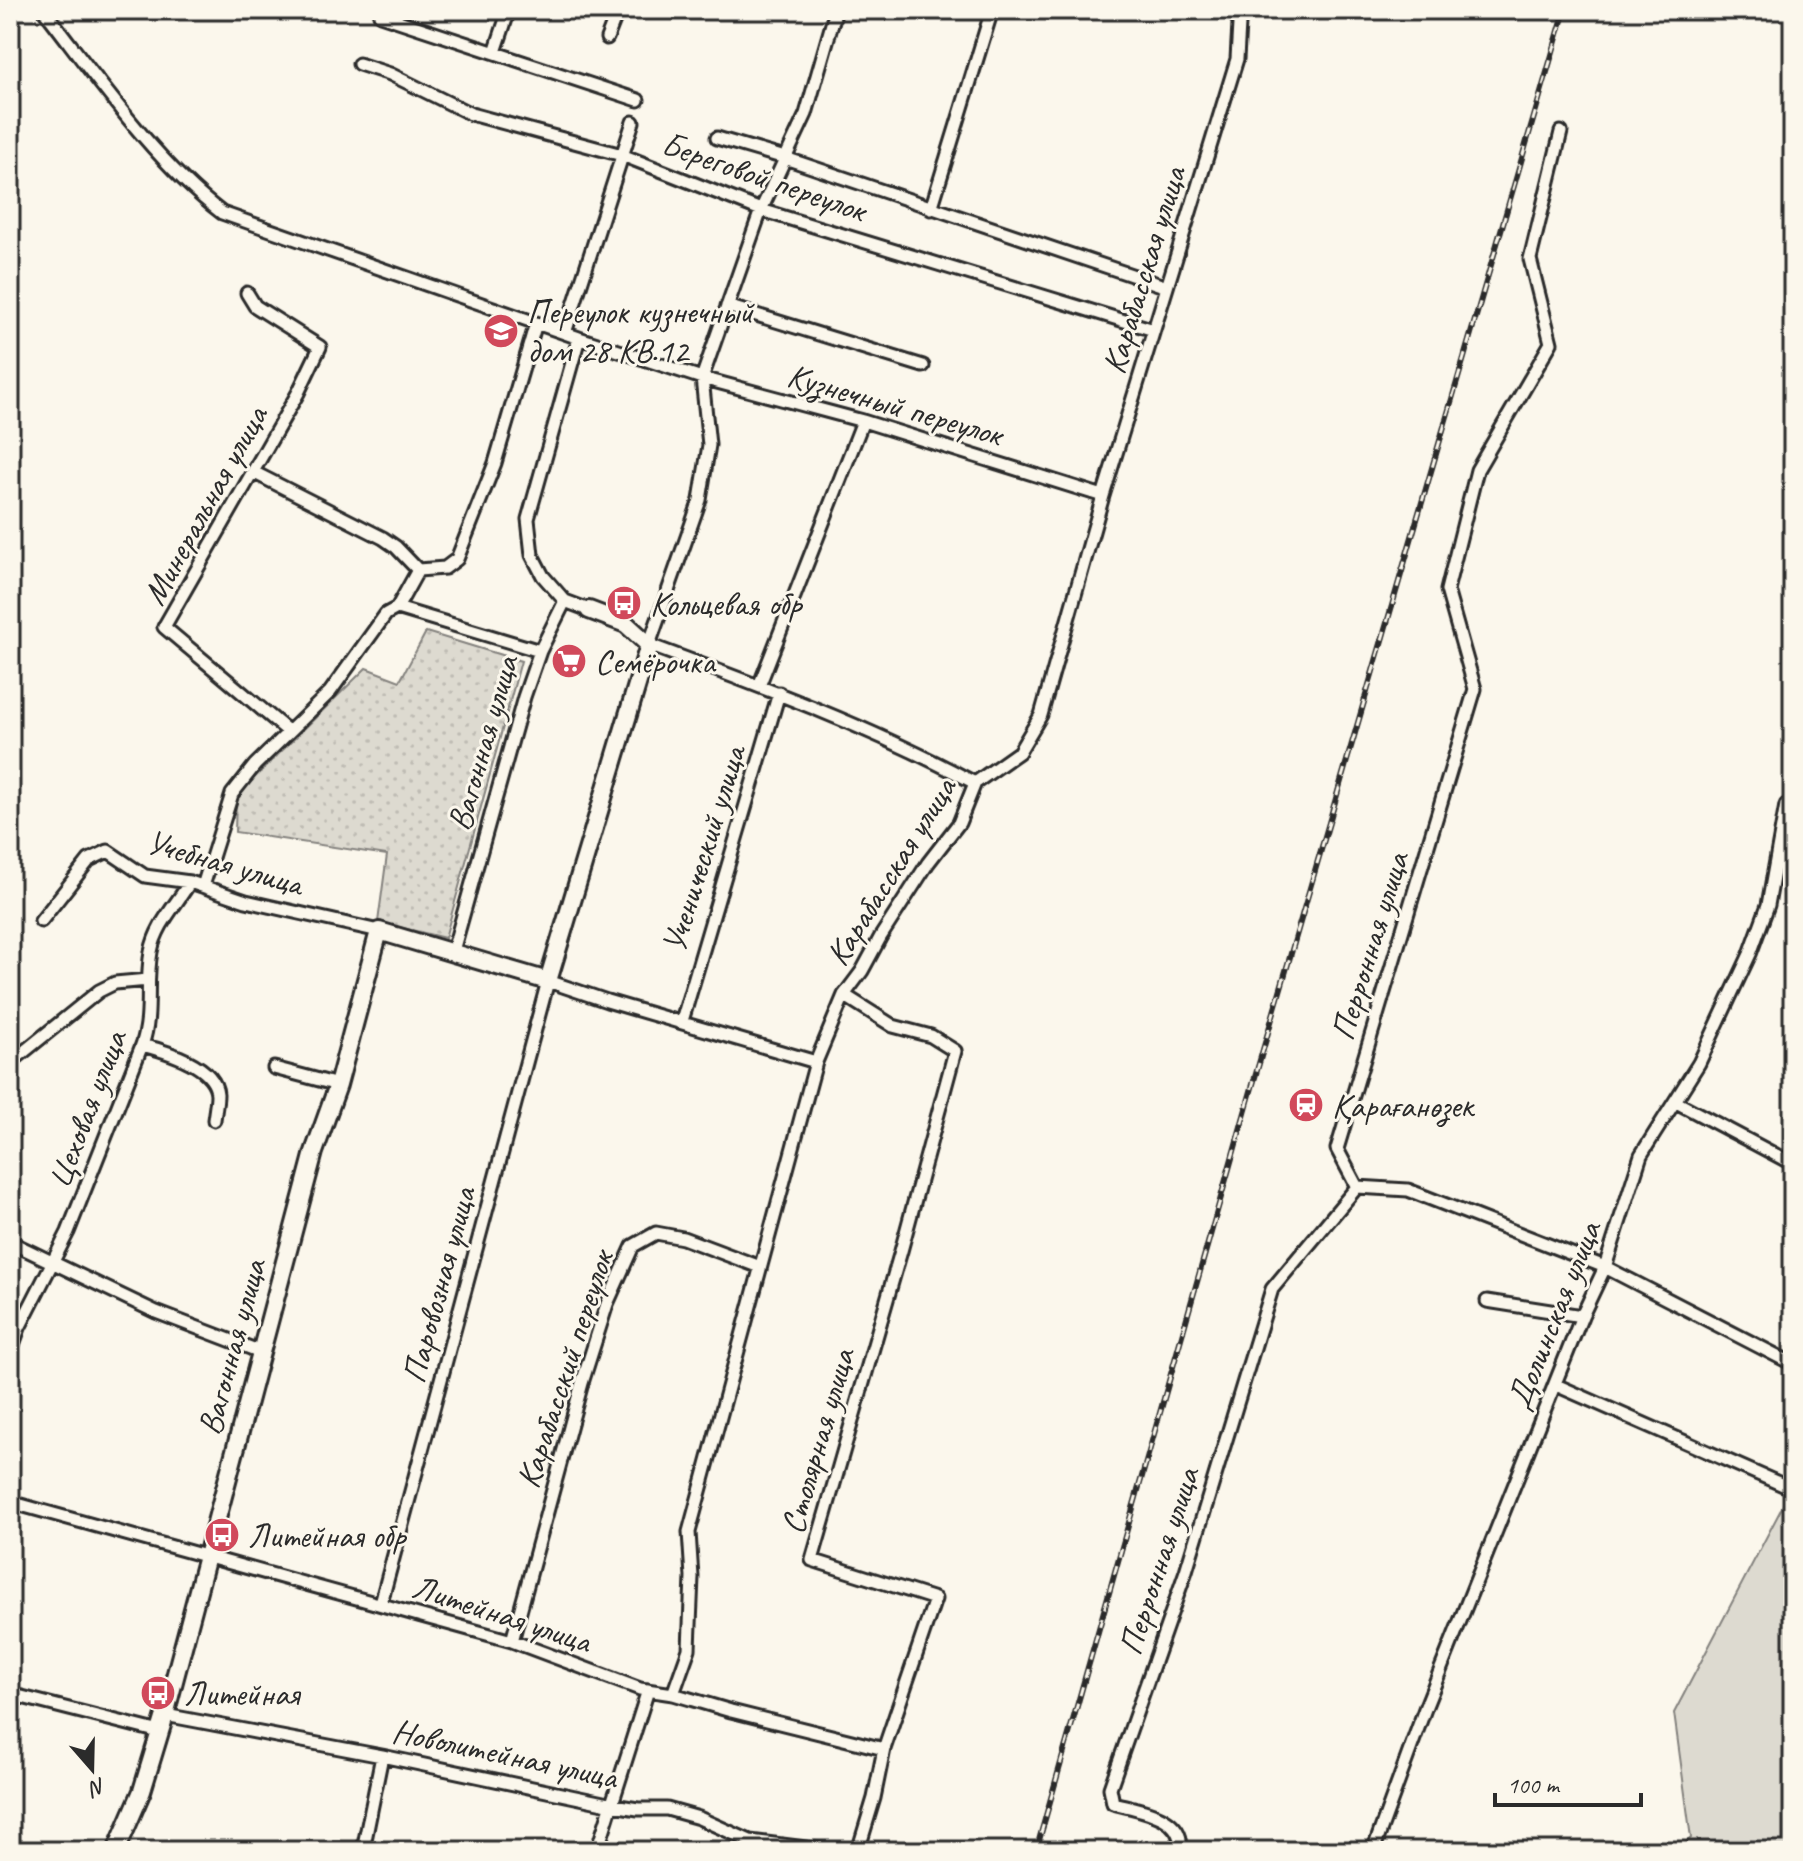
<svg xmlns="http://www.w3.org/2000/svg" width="1803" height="1861" viewBox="0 0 1803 1861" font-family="Caveat,sans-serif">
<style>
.grass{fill:#dddad0;stroke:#84827e;stroke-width:2}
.park{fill:url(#park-dots);stroke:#84827e;stroke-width:2}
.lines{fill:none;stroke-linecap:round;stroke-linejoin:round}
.street-casing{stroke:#2b2b2b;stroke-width:17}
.secondary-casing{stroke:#2b2b2b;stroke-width:22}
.street{stroke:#fbf7ec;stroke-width:11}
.secondary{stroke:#fbf7ec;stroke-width:16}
.rail-casing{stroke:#2b2b2b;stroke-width:6}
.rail{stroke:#fbf7ec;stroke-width:3;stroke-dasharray:9;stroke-linecap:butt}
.labels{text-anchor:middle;stroke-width:6;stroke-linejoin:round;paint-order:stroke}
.street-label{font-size:34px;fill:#2b2b2b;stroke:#fbf7ec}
.poi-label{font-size:34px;fill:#2b2b2b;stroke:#fbf7ec;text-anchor:start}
</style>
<defs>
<pattern id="park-dots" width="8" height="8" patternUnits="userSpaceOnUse" patternTransform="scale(2)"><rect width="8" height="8" fill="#dddad0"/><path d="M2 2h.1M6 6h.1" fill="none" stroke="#bebbb3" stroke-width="1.8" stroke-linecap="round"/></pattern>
</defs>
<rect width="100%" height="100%" fill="#fbf7ec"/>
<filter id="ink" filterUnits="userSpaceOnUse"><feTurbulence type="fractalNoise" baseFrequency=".0125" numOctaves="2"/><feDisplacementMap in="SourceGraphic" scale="16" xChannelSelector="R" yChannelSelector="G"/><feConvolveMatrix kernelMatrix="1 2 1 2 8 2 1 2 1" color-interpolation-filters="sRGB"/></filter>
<g filter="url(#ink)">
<!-- grass -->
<path class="grass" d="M1789,1494l4,2v355h-117l15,-13 -17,-125z"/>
<!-- park -->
<path class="park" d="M426,632l95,29 -76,277 -67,-16 9,-67 -152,-23 1,-36 130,-128 34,13z"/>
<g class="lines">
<defs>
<path id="street" d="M44,10c52,67 111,152 178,203l357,125 123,40 161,43 240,75
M836,10l-30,104 -45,96 -59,168 7,67 -9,55 -51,145c111,41 222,82 326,138
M380,15l258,85
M607,38l11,-28
M495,52l14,-42
M359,64l31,10 81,40 151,41 139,55 393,120
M717,138l68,20 382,129
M931,209l61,-199
M247,293l8,13 65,41 -22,46 -134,234 125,105
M727,306l196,60
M565,333l68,-211
M579,338l-51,181 4,36 11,21 22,25 24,9
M253,472l130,66 13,9 22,23 -21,38
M418,570l27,-2 12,-9 38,-96 41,-140
M397,608l143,43
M759,686l104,-265
M203,886l29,-92 23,-29 75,-73 56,-78 11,-6
M41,921l48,-61 19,-9 37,25 45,6 56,19 133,30
M453,951l71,-254 16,-46 25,-50
M844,995l49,31 38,10 24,15 -54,200 -89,309 123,39 -51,150 -10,49 -16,53
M682,1021l97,-328
M142,1045c23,6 73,20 75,49 0,8 -2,18 -3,26
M10,1063l89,-72 16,-8 33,-3
M274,1068l64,17
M1676,1102l117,62
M1357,1187l-20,-38 138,-460 -28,-99 30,-120 74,-127 -21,-84 31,-127
M1357,1187l51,3 197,77 188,97
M10,1242l146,70 105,40
M1487,1301l95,15
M10,1353l9,-25 49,-96 74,-187c11,-31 3,-61 9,-93 5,-27 25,-47 39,-70
M1556,1385l227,100
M10,1502l502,139 128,48 33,5 58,17 153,38
M381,1603l167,-622 59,20 209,61
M512,1641l70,-258 25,-79 26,-58 23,-13 27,5 77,29
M10,1694l150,38
M673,1694l16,-45 3,-72 -3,-45 127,-470 28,-67 18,-24 19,-35 47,-73 31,-40 16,-40 44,-31 22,-37 62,-219 134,-437 2,-35 -4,-14
M165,1715l217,41 231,49 25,4h29l32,9 51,23 80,10
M364,1845l18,-89
M597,1851l51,-161
M1180,1851c6,-36 -41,-41 -67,-48l-3,-15 76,-217 86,-282 85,-102
M1373,1851l53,-145 156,-390 23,-49 36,-112 58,-92 51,-109 18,-49 18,-100"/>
<path id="secondary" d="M116,1851l26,-60 23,-76 149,-563 24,-67 41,-154 169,50 101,-336 -23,-21 -37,-14"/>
</defs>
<!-- street casing -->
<use href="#street" class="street-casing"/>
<!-- secondary casing -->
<use href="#secondary" class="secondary-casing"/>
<!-- street -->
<use href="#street" class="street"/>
<!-- secondary -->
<use href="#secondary" class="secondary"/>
<defs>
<path id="rail" d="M1036,1851l215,-760 314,-1081"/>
</defs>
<!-- rail casing -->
<use href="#rail" class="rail-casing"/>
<!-- rail -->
<use href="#rail" class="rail"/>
</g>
</g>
<!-- icons -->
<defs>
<symbol id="university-disc" viewBox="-11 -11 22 22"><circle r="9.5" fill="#d1495b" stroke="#fbf7ec"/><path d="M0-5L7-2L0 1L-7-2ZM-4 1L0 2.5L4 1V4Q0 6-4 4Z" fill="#fff"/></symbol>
<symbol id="bus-disc" viewBox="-11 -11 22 22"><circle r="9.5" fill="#d1495b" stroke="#fbf7ec"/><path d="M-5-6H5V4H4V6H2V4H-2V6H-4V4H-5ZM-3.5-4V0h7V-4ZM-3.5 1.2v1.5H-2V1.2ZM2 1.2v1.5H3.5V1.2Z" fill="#fff"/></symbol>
<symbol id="supermarket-disc" viewBox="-11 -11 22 22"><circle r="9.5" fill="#d1495b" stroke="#fbf7ec"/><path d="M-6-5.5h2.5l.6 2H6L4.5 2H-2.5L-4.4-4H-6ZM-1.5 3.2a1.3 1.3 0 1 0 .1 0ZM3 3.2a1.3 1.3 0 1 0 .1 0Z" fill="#fff"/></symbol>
<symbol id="station-disc" viewBox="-11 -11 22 22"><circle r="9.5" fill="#d1495b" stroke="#fbf7ec"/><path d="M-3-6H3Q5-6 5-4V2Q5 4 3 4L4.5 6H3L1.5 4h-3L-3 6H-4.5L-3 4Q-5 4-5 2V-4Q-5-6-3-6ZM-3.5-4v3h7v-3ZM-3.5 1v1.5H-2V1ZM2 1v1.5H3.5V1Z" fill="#fff"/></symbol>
</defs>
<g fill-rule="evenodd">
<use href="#university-disc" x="481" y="311" width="40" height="40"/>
<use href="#bus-disc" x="604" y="583" width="40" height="40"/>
<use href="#supermarket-disc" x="549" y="641" width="40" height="40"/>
<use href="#station-disc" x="1286" y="1085" width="40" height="40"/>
<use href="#bus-disc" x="202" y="1515" width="40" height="40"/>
<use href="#bus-disc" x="138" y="1673" width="40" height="40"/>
</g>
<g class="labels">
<!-- street labels -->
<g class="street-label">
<text transform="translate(764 176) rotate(19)" y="12">Береговой переулок</text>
<text transform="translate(1143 270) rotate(-73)" y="12">Карабасская улица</text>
<text transform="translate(895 404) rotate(16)" y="12">Кузнечный переулок</text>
<text transform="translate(204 505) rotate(-61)" y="12">Минеральная улица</text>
<text transform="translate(482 743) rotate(-74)" y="12">Вагонная улица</text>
<text transform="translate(703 849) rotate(-73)" y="12">Ученический улица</text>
<text transform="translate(225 862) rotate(16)" y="12">Учебная улица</text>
<text transform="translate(890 871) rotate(-58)" y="12">Карабасская улица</text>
<text transform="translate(1369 946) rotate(-73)" y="12">Перронная улица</text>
<text transform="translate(86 1109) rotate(-69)" y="12">Цеховая улица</text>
<text transform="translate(438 1285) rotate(-75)" y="12">Паровозная улица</text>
<text transform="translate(1553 1315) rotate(-68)" y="12">Долинская улица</text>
<text transform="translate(231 1347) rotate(-75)" y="12">Вагонная улица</text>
<text transform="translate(564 1369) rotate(-72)" y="12">Карабасский переулок</text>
<text transform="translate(817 1441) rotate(-74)" y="12">Столярная улица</text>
<text transform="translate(1158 1561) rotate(-72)" y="12">Перронная улица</text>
<text transform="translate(502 1613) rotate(18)" y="12">Литейная улица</text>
<text transform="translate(505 1753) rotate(12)" y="12">Новолитейная улица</text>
</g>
<!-- poi labels -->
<g class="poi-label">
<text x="527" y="323">Переулок кузнечный<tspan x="527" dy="39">дом 28 КВ.12</tspan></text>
<text x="650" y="615">Кольцевая обр</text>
<text x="595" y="673">Семёрочка</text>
<text x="1332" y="1117">Қарағанөзек</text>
<text x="248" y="1547">Литейная обр</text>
<text x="184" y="1705">Литейная</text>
</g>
</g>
<!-- margin -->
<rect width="1803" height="1861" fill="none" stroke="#fbf7ec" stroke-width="40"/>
<rect x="20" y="20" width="1763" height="1821" fill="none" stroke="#2b2b2b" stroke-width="3" filter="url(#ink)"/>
<!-- north arrow -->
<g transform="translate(92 1769) rotate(160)" stroke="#fbf7ec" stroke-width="6" paint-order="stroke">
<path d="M0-6L14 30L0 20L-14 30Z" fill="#2b2b2b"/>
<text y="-12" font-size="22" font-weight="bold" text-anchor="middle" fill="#2b2b2b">N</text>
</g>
<!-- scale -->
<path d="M1495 1793v12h146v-12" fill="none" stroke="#2b2b2b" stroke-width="4"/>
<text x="1507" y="1793" font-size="24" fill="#2b2b2b" stroke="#fbf7ec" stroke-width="6" paint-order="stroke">100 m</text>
</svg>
